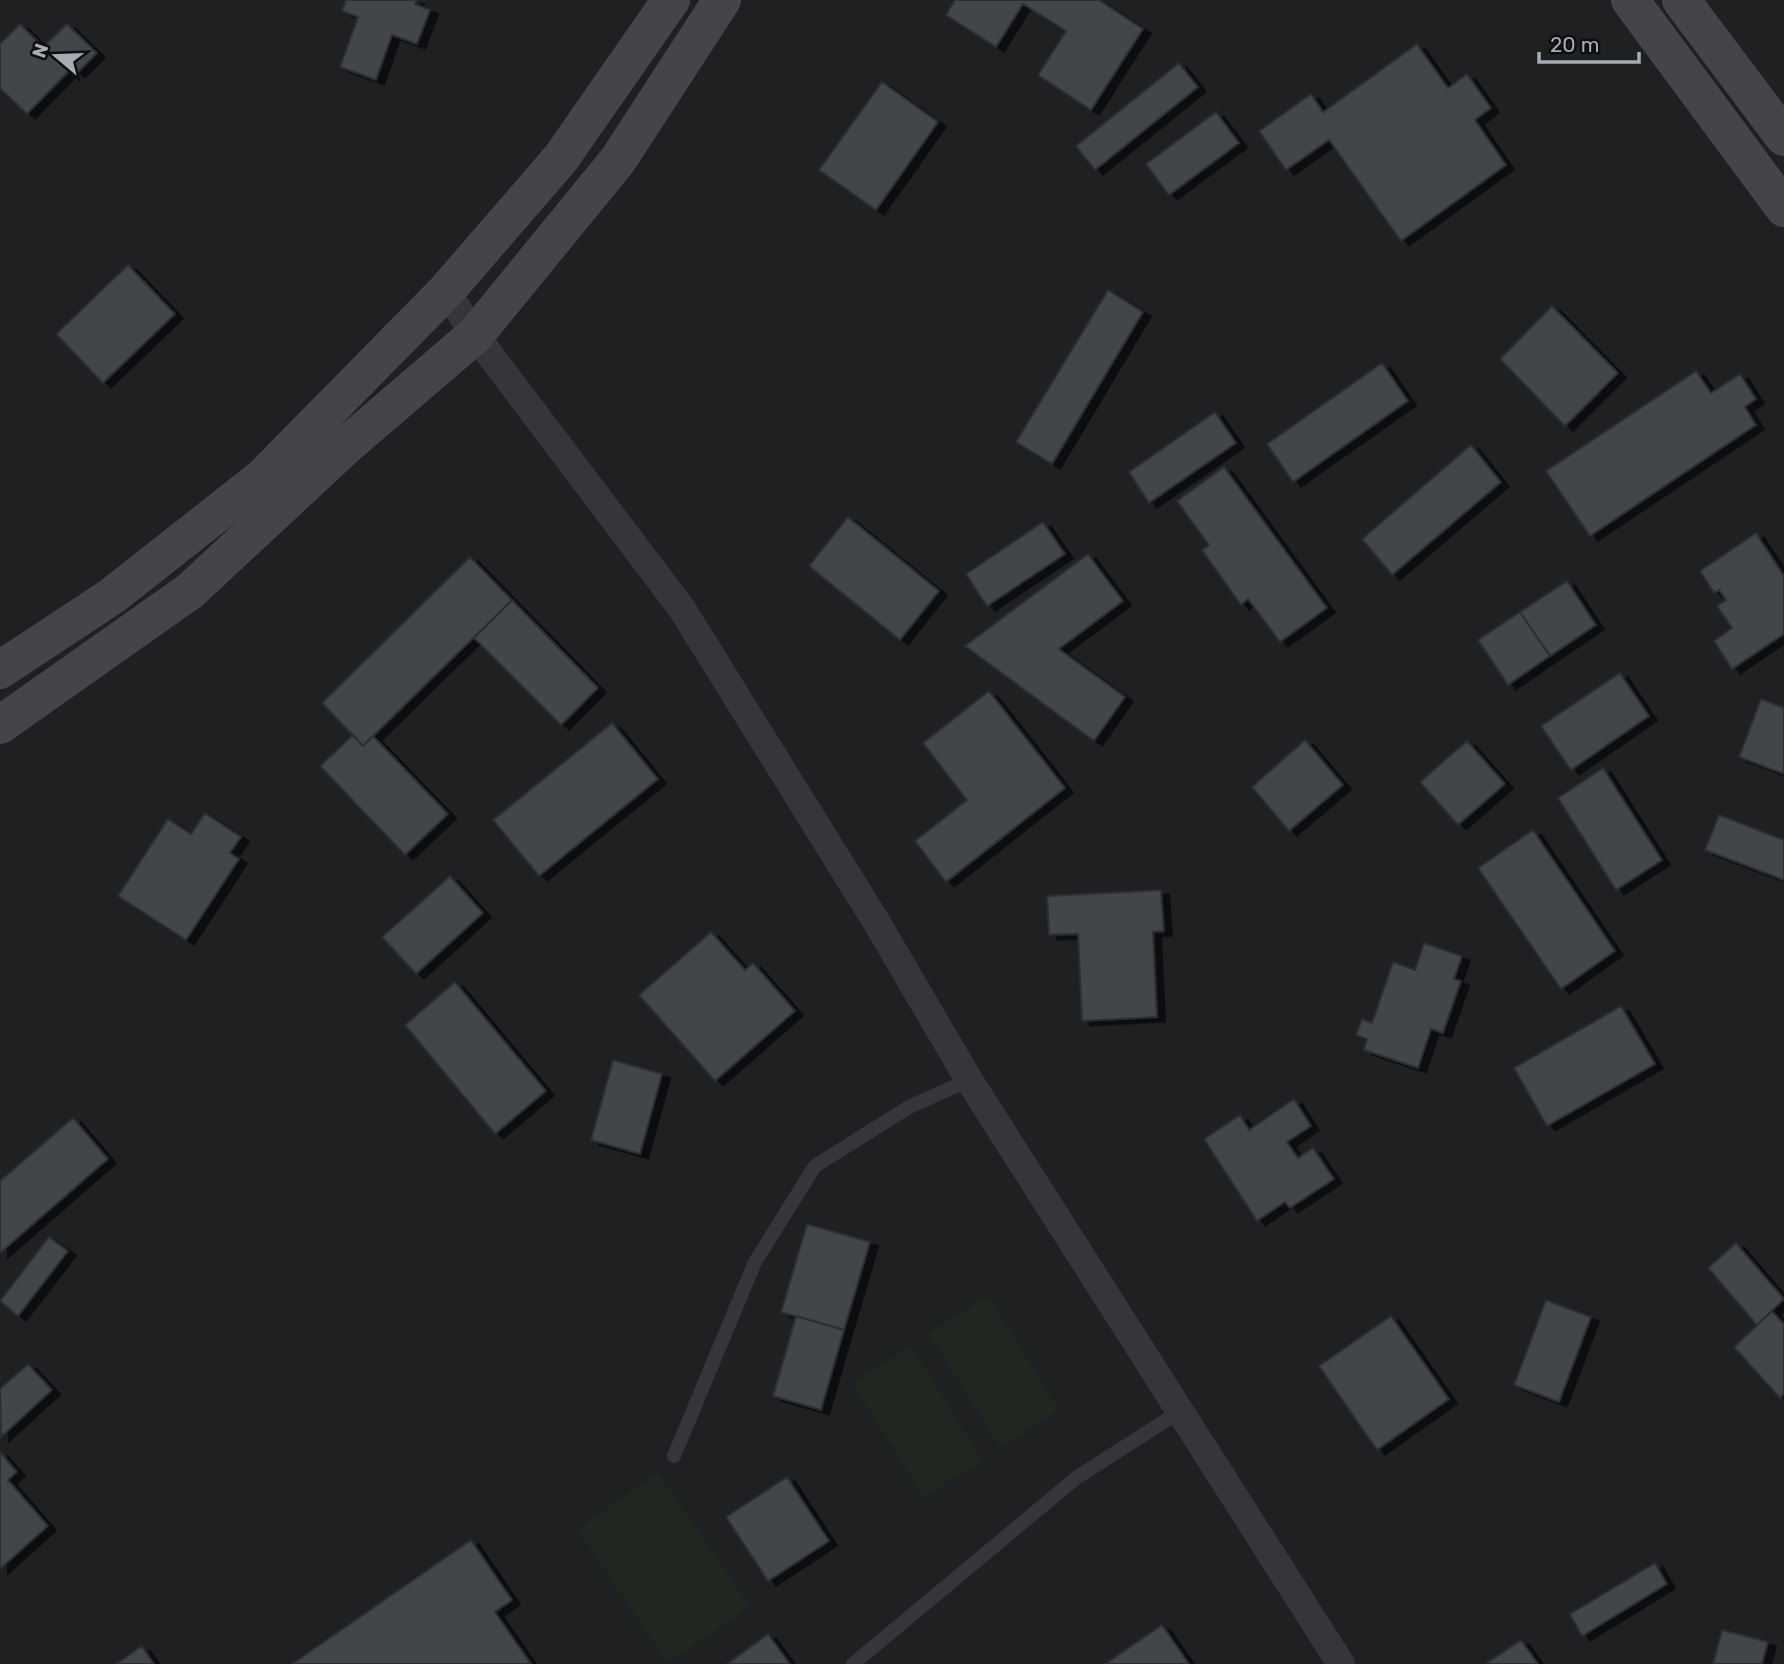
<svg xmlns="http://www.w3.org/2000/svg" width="1784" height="1664" viewBox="0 0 1784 1664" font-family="Rubik,sans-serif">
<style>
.built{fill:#1f2022}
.pitch{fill:#202720}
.building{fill:#424448;stroke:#2e2e31;stroke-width:2;filter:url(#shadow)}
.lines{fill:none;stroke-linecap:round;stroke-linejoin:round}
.lane{stroke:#353639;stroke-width:14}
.street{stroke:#353639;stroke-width:28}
.secondary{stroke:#434549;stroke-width:38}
</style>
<defs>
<filter id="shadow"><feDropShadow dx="8" dy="4.5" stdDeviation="0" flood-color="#0009"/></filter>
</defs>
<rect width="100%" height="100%" fill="#131315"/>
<!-- built -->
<path class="built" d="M0,0h1784v1664h-1784z"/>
<!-- pitch -->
<path class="pitch" d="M988,1296l71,114 -59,37 -71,-114z
M911,1346l71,114 -58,37 -71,-114z
M658,1473l92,134 -82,56 -91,-134z"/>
<!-- building -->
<path class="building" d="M346,0h70l-1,4 15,6 -13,34 -25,-9 -16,45 -36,-13 18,-50 -16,-6z
M955,0h144l44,29 -52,81 -53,-35 28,-44 -43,-27 -27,43 -50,-32z
M20,24l23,23 24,-23 30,29 -20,20 -5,-5 -45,46 -27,-26v-44z
M1417,44l31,44 19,-14 24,34 -16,12 31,45 -105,76 -72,-101 -43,30 -27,-39 52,-37 12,18z
M1179,63l19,24 -103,83 -19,-24z
M882,82l56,40 -62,88 -57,-40z
M1216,112l23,31 -70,52 -23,-31z
M128,265l47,49 -72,69 -47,-49z
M1108,290l35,22 -91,152 -36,-22z
M1552,306l66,67 -53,53 -65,-67z
M1382,363l26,38 -115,81 -26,-38z
M1696,371l15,22 29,-19 16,25 -11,8 11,18 -166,111 -44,-65z
M1215,412l21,31 -87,60 -20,-31z
M1471,445l30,37 -109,93 -30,-36z
M1224,467l103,141 -47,34 -32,-43 -7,6 -39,-55 7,-5 -32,-44z
M848,517l91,74 -39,49 -91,-74z
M1043,522l22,32 -78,52 -21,-32z
M1756,533l28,43v58l-52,35 -18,-28 18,-13 -15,-22 9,-6 -7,-10 -5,3 -14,-22z
M1088,554l35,47 -64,48 66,48 -31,44 -129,-95z
M470,557l42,43 -149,146 -41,-43z
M1567,581l29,44 -46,31 -30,-44z
M512,600l86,88 -37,37 -87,-87z
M1520,612l30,44 -42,29 -30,-45z
M1620,673l29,43 -78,54 -30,-44z
M989,691l76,97 -119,94 -31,-41 52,-41 -44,-57z
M1761,699l23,9v66l-45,-17z
M612,723l46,56 -119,97 -46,-56z
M353,735l10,11 10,-10 75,78 -43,41 -85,-89z
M1305,740l38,45 -54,46 -37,-44z
M1467,741l38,43 -47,41 -38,-43z
M1603,768l59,92 -46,30 -58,-92z
M205,813l36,24 -11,16 9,6 -53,81 -68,-44 50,-77 23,15z
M1719,815l65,25v40l-79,-30z
M1533,830l82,121 -54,38 -83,-121z
M450,876l33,37 -67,61 -34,-37z
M1161,890l3,41 -11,1 4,85 -75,4 -4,-87 -29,1 -2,-39z
M711,932l34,38 8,-7 42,48 -80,70 -76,-86z
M1424,943l38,13 -8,23 7,2 -18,52 -12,-4 -13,39 -54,-18 3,-11 -11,-4 6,-16 10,4 21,-61 22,8z
M455,982l91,109 -51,43 -90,-109z
M1621,1006l34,58 -108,62 -33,-58z
M613,1060l49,14 -22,80 -49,-14z
M1294,1099l17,27 -24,16 11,16 15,-10 21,31 -44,29 -5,-6 -28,19 -53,-82 36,-24 9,15z
M73,1118l35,41 -108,94v-72z
M807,1224l63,18 -26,88 -63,-18z
M49,1237l19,14 -50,65 -18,-15z
M1736,1243l48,56 -27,26 -49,-57z
M1546,1300l45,17 -32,85 -45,-17z
M1772,1311l12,13v70l-4,4 -46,-51z
M796,1316l48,14 -23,80 -48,-14z
M1391,1316l58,83 -72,51 -58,-84z
M28,1364l24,26 -51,47 -1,-48z
M0,1452l17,20 -9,8 40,46 -48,43z
M787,1477l42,64 -61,40 -42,-64z
M471,1540l41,60 -17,12 36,52h-239z
M1655,1563l12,21 -85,52 -12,-22z
M1162,1625l27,39h-84z
M1722,1630l46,12 -6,22h-49z
M768,1634l22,30h-63z
M1521,1640l17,24h-50l-1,-1z
M142,1646l12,18h-38z"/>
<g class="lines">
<!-- lane -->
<path class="lane" d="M674,1456l81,-194 60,-96 94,-59 60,-27
M853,1664l223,-186 103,-66"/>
<!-- street -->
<path class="street" d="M446,291l29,44 207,274 195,314 92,157 372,584"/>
<!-- secondary -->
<path class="secondary" d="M1630,0l154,208
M1681,0l103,137
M0,670l112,-74 151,-119 183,-186 115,-133 110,-158
M0,725l190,-134 158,-147 127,-109 143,-175 104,-160"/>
</g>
<!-- north arrow -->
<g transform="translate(56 56) rotate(289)" stroke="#0e0e10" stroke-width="5" paint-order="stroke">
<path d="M0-5L12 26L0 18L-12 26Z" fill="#a6abb4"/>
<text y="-10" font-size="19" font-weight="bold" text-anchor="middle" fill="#a6abb4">N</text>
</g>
<!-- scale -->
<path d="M1539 52v10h100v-10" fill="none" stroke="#a6abb4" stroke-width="3.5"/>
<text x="1550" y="52" font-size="21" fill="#a6abb4" stroke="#0e0e10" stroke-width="5" paint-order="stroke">20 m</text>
</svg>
